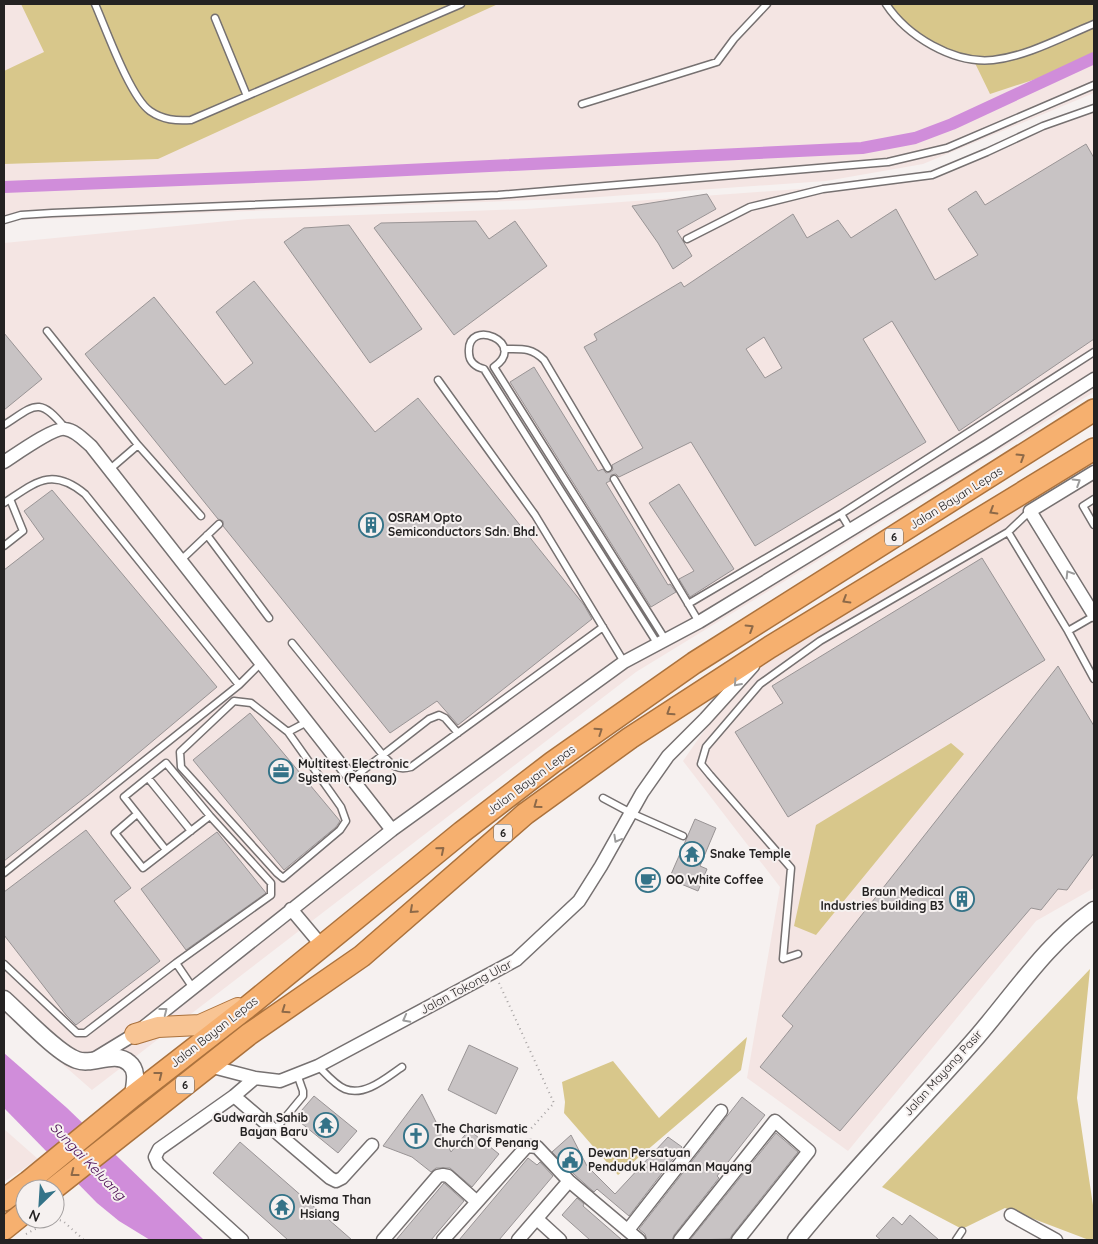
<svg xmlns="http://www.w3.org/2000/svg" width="1098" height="1244" viewBox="0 0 1098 1244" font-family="Quicksand,sans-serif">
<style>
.built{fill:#f4e5e3}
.green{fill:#d8c78b}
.water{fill:#d08dda}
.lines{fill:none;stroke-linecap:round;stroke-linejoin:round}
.canal{stroke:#d08dda;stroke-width:12}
.building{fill:#c8c3c4;stroke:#999495;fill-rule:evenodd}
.service-casing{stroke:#767171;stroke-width:9}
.minor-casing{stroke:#767171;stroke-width:15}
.tertiary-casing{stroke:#767171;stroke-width:19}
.primary-casing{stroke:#ab723d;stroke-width:22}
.trunk-casing{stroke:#ab723d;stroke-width:24}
.path{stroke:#a6a2a2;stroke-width:2;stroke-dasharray:1 4;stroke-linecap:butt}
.service{stroke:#fff;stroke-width:6}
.minor{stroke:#fff;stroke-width:12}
.tertiary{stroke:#fff;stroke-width:16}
.primary{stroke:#f8c493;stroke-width:20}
.trunk{stroke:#f6b06f;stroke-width:21}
.oneway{stroke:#8d6948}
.oneway2{stroke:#9c9c9c}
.labels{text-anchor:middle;stroke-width:4;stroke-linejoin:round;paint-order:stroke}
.shield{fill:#f6f1f0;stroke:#636060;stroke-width:1}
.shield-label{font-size:11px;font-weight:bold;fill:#242222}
.street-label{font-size:12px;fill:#242222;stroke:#f6f1f0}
.poi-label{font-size:12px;font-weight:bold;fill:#242222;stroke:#f6f1f0;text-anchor:start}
.water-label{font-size:14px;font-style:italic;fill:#470750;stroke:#f6f1f0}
</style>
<rect width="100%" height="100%" fill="#f6f1f0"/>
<!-- built -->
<path class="built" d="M4,4h1090v89l-171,71 -97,17 -241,17 -571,22 -10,4z
M1094,106v286l-458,280 -544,418 -88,-77v-770l244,-24 278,-10 408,-30 54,-23z
M1094,458v430l-58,33 -188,230 -101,-73 33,-191 -97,-126 18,-26 39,-48 40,-42z
M4,1129l34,30 -34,23z"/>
<!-- green -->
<path class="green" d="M21,4h477l-340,155 -154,5v-93l40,-19z
M886,4h208v56l-104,34 -17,-35 -39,-12 -47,-40z
M951,743l13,11 -148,181 -22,-9 22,-101z
M1090,969l-13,129 17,114v28h-5l-84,-32 -43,21 -80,-42z
M747,1037l-6,33 -123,105 -54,-62 1,-11 -3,-20 51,-21 46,57z"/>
<!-- water -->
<path class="water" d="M4,1053l63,55 137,132h-54l-31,-19 -22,-18 -93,-95z"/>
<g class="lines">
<!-- canal -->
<path class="canal" d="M4,187l300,-12 558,-27 53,-10 37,-14 142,-66"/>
</g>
<!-- building -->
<path class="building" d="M1086,144l8,14v181l-135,92 -67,-110 -29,18 63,103 -171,104 -64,-104 -72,35 -3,-3 -5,1 -1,6 -4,2 62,102 2,-1 6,8 -25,15 -141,-225 24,-15 64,104 5,-2 3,4 4,-1 3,-2 -1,-5 31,-17 -59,-101 13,-7 -3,-6 87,-52 3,5 109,-73 14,24 31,-18 13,18 45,-29 39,71 43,-25 -30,-46 28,-18 9,14zM764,337l18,31 -17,10 -19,-29z
M707,194l9,15 -39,22 15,25 -19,13 -15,-26 -26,-37z
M476,221l13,18 26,-18 32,45 -93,69 -80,-107 7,-5z
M349,225l73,104 -52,34 -86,-121 20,-14z
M254,281l121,151 43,-34 166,207 8,14 -134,106 -21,-24 -47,32 -167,-207v-5l-5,-2 -133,-165 69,-57 71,88 28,-22 -37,-51z
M4,333l38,46 -38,31z
M679,484l55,85 -44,28 -11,-18 15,-8 -45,-68z
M52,490l165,197 -125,105 -88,69v-291l40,-31 -20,-28z
M982,558l63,102 -257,157 -53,-85 48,-29 -11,-17z
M1058,666l36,60v127l-27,37 -9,-1 -17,21 -10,-2 -191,223 -80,-64 33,-41 -11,-10z
M250,713l90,108 -4,6 -52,43 -91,-110z
M695,819l21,9 -16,38 7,3 -9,22 -29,-12z
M86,830l45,58 -17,13 46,60 -84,64 -10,-10 -62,-80v-43z
M217,832l49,61 -80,57 -45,-61z
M469,1045l49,23 -22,46 -48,-24z
M422,1094l29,58 18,-22 30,24 -27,33 -22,-19h-14l-5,4 -19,-15 -29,-11z
M314,1096l43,35 -19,22 -43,-35z
M742,1097l23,18 -48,61 2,2 -45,57 -2,5h-25l-2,-6 -6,-5z
M776,1133l22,19 -66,83 -2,4 -40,1z
M571,1135l16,31 28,28 53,-57 14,10 -53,69 -32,-27 -3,3 -19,-17 -23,-23z
M240,1142l112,98h-64l-75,-67z
M528,1158l9,7 3,-3 13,14 -54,64h-40z
M444,1183l20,18 -33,39h-35z
M577,1198l7,6 -1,2 39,34h-32l-28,-25z
M910,1215l29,25h-58l-5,-4 17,-19 9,8z"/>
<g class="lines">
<defs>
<path id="service" d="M95,4c11,25 35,93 55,107 13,9 26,10 41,9l270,-116
M886,4c21,32 67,60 107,56 35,-4 69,-23 101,-36
M215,18l32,78
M582,104l135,-42 17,-23 33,-35
M4,220l17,-5 31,-2 446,-18 390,-33 59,-14 147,-63
M687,239l63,-32 73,-18 109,-14 55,-23 56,-26 51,-18
M47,331l91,114 63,71
M504,349c17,0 27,-2 40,11l64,108
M438,380l97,135 89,147
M4,425c31,-20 35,-29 61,3
M109,470l29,-25
M614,479l85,143
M1094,499l-11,7 11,19
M4,503c31,-20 47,-37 81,-9l154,191
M841,514l9,15
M1008,532l60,99 26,48
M207,535l62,83
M4,546l19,-15 -13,-32
M180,561l39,-37
M688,604l153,-90 253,-162
M1068,631l26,-15
M292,643l90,111c10,11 14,17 29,13l192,-140
M657,643l-173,-274c-8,-2 -15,-7 -15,-16 -3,-37 60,-10 25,14l171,272
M288,732l-37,-29 -17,-2 -54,51 1,15 96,106 6,5 57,-48 6,-9 -5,-14 -53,-75 19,-10
M148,778l43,53
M352,779l77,-60 10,-4 6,3 13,15
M603,798l28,15 52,23
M137,814l-22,19 28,35 67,-52
M166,850l-42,-53 42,-34 44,53 61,67v12l-95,68
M4,873l235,-188 22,-22
M798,954l-15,5 8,-91 -81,-93 -9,-11 5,-17 54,-63 60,-43 188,-109 22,-21
M4,964l73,69h8l91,-70 17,25
M318,1066c8,8 17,19 27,23 20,8 42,-12 57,-22
M274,1131l29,-35v-5l-6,-17
M956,1240l6,-9"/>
<path id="minor" d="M4,462c11,-7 50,-35 61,-33 10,1 19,11 26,17l301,384
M1094,472l-64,39 64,104
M291,909l31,37
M94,1059l41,-25 257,-204 232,-168 75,-40 289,-176 106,-67
M209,1066l46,12 25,3 38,-15 198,-106 63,-59 22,-35 41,-73 26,-37 37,-37 48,-53
M234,1096l96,82 6,3 6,-3 30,-33
M1011,1215l45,25
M537,1219l23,21
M628,1230l93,-119
M242,1240l-84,-76 -3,-7 4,-8 75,-53 21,-18
M383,1240l55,-64 5,-1 5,1 28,25
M443,1240l84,-94 10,1 32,34 70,59
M518,1240l51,-59
M680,1240l95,-119 34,30 -71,89"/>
<path id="tertiary" d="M4,999c17,15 54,55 73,61 15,6 38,-10 52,3 10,8 5,22 4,33
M796,1240c56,-70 121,-134 180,-202 38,-44 70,-94 118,-128"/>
<path id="primary" d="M135,1034l23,-7 42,-2 38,-17"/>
<path id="trunk" d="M53,1189l195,-154 114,-79 163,-142 105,-76 140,-91 324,-198
M4,1200l24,-18 105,-86 112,-87 217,-177 91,-70 141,-99 400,-253
M4,1229l21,-17"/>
</defs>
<!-- service casing -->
<use href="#service" class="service-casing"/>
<!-- minor casing -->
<use href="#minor" class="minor-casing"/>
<!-- tertiary casing -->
<use href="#tertiary" class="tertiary-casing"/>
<!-- primary casing -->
<use href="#primary" class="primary-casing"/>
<!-- trunk casing -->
<use href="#trunk" class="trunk-casing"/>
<!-- path -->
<path class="path" d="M499,983l55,120 -27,30
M55,1219l8,2 21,19
M26,1234l28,-15"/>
<!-- service -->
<use href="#service" class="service"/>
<!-- minor -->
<use href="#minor" class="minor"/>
<!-- tertiary -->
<use href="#tertiary" class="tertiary"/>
<!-- primary -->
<use href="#primary" class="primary"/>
<!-- trunk -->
<use href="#trunk" class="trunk"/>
</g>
<!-- one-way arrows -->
<defs><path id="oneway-chevron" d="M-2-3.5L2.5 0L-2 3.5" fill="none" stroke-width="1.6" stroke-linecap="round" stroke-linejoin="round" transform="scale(1.25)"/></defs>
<g class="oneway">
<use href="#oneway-chevron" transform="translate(1021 457) rotate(-32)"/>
<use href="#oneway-chevron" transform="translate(993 511) rotate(149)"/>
<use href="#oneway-chevron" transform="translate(846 600) rotate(149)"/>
<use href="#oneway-chevron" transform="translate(750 628) rotate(-32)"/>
<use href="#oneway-chevron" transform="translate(670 712) rotate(147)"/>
<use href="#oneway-chevron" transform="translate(599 731) rotate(-34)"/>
<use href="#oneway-chevron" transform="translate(537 805) rotate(144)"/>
<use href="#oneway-chevron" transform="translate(441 850) rotate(-40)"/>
<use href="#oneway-chevron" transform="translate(413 910) rotate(138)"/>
<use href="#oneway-chevron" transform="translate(285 1010) rotate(145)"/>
<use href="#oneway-chevron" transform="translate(159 1075) rotate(-38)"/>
<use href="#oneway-chevron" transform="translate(74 1173) rotate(142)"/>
</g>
<g class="oneway2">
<use href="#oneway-chevron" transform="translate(1077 482) rotate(-32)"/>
<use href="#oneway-chevron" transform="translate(1069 574) rotate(-122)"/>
<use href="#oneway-chevron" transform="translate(737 683) rotate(132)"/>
<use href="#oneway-chevron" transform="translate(617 839) rotate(119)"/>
<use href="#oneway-chevron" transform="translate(164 1011) rotate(-38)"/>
<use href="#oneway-chevron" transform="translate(406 1019) rotate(152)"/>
</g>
<!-- icons -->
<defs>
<symbol id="building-ring" viewBox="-11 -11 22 22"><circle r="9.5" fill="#f6f1f0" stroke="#347388" stroke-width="1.5"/><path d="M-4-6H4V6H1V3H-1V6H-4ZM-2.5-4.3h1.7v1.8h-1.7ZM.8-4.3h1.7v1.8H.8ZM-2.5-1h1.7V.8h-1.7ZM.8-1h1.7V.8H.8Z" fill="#347388"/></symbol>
<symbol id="office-ring" viewBox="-11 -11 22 22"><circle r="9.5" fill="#f6f1f0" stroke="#347388" stroke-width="1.5"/><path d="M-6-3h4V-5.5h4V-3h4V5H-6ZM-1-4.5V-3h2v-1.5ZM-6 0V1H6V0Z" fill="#347388"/></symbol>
<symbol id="temple-ring" viewBox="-11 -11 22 22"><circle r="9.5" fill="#f6f1f0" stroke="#347388" stroke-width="1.5"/><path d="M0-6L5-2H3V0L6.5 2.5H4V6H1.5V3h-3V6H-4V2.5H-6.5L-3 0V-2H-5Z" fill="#347388"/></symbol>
<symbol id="cafe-ring" viewBox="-11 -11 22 22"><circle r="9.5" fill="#f6f1f0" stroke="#347388" stroke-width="1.5"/><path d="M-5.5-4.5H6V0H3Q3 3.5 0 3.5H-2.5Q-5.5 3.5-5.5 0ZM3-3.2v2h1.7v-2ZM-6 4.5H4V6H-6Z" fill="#347388"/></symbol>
<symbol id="church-ring" viewBox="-11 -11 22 22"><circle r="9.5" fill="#f6f1f0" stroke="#347388" stroke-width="1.5"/><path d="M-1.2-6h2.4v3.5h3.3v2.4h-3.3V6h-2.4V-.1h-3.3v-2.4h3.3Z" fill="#347388"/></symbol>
<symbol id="civic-ring" viewBox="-11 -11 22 22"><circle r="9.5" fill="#f6f1f0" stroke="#347388" stroke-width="1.5"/><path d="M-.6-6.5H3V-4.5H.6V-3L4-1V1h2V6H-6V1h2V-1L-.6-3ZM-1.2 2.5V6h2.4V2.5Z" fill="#347388"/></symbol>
</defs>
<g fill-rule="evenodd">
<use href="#building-ring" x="357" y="511" width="28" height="28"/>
<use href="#office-ring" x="267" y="757" width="28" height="28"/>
<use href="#temple-ring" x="678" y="840" width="28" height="28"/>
<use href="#cafe-ring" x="634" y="866" width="28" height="28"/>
<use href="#building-ring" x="948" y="885" width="28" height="28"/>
<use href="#temple-ring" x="312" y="1111" width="28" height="28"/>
<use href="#church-ring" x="402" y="1122" width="28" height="28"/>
<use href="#civic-ring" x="556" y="1146" width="28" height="28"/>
<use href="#temple-ring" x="268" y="1193" width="28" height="28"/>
</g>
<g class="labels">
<!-- shield labels -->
<g class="shield">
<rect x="885" y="528.5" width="18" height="17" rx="4"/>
<rect x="494" y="824.5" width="18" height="17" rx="4"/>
<rect x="176" y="1076.5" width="18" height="17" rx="4"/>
</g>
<g class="shield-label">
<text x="894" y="541">6</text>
<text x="503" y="837">6</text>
<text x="185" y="1089">6</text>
</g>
<!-- street labels -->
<g class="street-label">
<text transform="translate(956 498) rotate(-32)" y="4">Jalan Bayan Lepas</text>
<text transform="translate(531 780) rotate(-37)" y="4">Jalan Bayan Lepas</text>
<text transform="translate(466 987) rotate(-28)" y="4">Jalan Tokong Ular</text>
<text transform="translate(214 1032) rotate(-38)" y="4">Jalan Bayan Lepas</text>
<text transform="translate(943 1073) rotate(-48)" y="4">Jalan Mayang Pasir</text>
</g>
<!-- poi labels -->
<g class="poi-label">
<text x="388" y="522">OSRAM Opto<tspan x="388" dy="14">Semiconductors Sdn. Bhd.</tspan></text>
<text x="298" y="768">Multitest Electronic<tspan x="298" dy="14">System (Penang)</tspan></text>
<text x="710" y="858">Snake Temple</text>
<text x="666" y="884">OO White Coffee</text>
<text x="944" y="896" text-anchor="end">Braun Medical<tspan x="944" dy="14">Industries building B3</tspan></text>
<text x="308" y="1122" text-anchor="end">Gudwarah Sahib<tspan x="308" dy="14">Bayan Baru</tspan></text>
<text x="434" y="1133">The Charismatic<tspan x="434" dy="14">Church Of Penang</tspan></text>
<text x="588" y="1157">Dewan Persatuan<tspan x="588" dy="14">Penduduk Halaman Mayang</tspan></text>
<text x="300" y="1204">Wisma Than<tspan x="300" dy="14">Hsiang</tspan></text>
</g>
<!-- water labels -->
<g class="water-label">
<text transform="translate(88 1161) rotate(46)" y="5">Sungai Keluang</text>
</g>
</g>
<!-- border -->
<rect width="1098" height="1244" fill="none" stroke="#242222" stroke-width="10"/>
<!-- north arrow -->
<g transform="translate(40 1204) rotate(205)"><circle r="24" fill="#f6f1f0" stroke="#a29e9e"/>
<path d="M0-4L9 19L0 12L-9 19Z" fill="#347388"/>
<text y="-8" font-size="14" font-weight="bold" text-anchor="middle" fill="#242222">N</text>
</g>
</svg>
